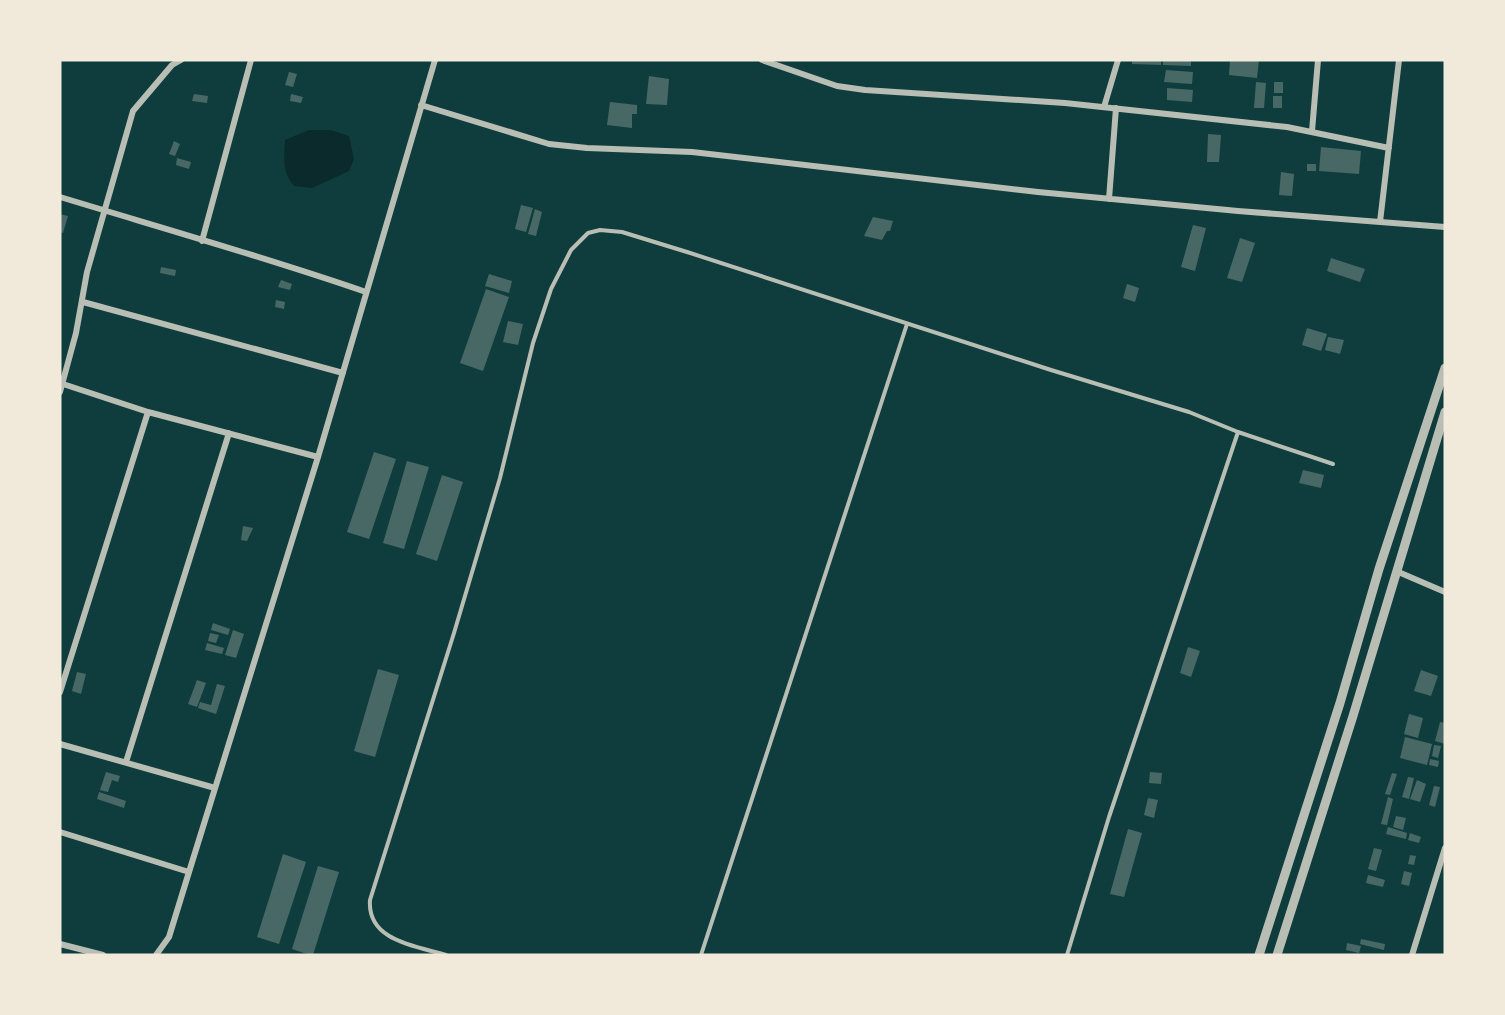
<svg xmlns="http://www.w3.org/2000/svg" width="1505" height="1015" viewBox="0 0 1505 1015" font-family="'Fira Sans Condensed',sans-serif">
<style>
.water{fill:#0a2a2b}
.building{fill:#486865}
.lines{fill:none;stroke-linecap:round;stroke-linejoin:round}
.service{stroke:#b8beb3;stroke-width:4}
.minor{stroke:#b8beb3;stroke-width:6}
.tertiary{stroke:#b8beb3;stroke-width:9}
</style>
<rect width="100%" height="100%" fill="#0f3d3e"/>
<!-- water -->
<path class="water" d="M309,130h21l19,6 5,23 -5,12 -37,17 -18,-2c-12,-14 -10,-28 -9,-46z"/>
<!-- building -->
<path class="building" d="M1132,60h29v5l-29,-1z
M1163,60h28v6l-28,-1z
M1230,60h29l-2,18 -28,-3z
M1166,70l27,2 -1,12 -28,-2z
M289,72l8,2 -4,13 -8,-2z
M649,76l20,3 -2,26 -21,-1z
M1256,82l10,1 -2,25h-10z
M1274,82h9v11h-9z
M1167,88l26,2 -1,12 -25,-2z
M194,94l14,2 -1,7 -15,-2z
M291,94l12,3 -2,6 -11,-2z
M1273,96h9v12h-9z
M610,102l27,3v9h-5v14l-25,-3z
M1208,134l13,1 -2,27h-12z
M174,141l6,3 -5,12 -6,-2z
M1321,147l40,4 -2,23 -40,-3z
M177,158l14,4 -2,7 -13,-4z
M1307,164h9v7h-9z
M1281,172l13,2 -2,22 -13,-1z
M521,205l12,3 -7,24 -11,-3z
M535,209l7,3 -6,24 -8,-2z
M60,214l8,2 -5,17 -3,-1z
M873,217l20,4 -3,10h-3l-5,9 -18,-4z
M1193,225l13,3 -11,43 -14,-4z
M1240,238l15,5 -13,39 -15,-4z
M1331,258l34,11 -5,13 -33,-11z
M161,267l15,3 -1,6 -15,-3z
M489,274l23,7 -3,12 -24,-7z
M281,280l11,4 -2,6 -12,-3z
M1127,284l12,4 -4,14 -12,-4z
M486,289l23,8 -26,74 -23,-8z
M276,300l9,2 -1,7 -9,-2z
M508,321l15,3 -5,21 -15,-3z
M1307,328l20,6 -6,17 -19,-6z
M1328,337l16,3 -4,14 -15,-4z
M374,452l22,7 -27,80 -22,-7z
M407,461l22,6 -25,82 -21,-6z
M1303,470l21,5 -3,13 -22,-5z
M442,475l21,7 -26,79 -21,-7z
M243,526l10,2 -6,13 -6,-1z
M213,623l17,6 -2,6 -17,-5z
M233,630l11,4 -8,24 -11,-3z
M210,633l9,2 -3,8 -8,-2z
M207,643l17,5 -2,6 -17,-4z
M1188,647l12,4 -9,26 -11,-4z
M378,669l21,6 -24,82 -21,-6z
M1421,670l17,6 -7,20 -17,-5z
M77,672l9,2 -5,20 -9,-3z
M197,680l9,3 -9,24 -9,-3z
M217,684l8,2 -9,28 -18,-6 2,-6 11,3z
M1409,714l14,4 -5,20 -14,-4z
M1440,722l5,1v21l-10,-3z
M1405,737l27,7 -5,21 -27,-7z
M1434,745l7,1 -3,12 -6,-2z
M1430,759l9,2 -1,6 -9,-2z
M106,772l14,4 -2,6 -6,-2 -4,12 -8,-2z
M1150,772l12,1 -1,11 -12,-1z
M1392,773l5,1 -7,21 -5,-1z
M1408,777l6,1 -5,21 -7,-2z
M1417,780l9,4 -6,18 -10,-3z
M1434,786l6,1 -5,20 -6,-2z
M99,792l27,9 -2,7 -27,-9z
M1388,797l5,2 -6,26 -6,-1z
M1148,798l10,2 -4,18 -10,-3z
M1396,816l10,2 -3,12 -10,-3z
M1388,827l19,6 -1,6 -20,-5z
M1128,829l14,4 -18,64 -14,-3z
M1410,833l11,4 -2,6 -11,-3z
M1374,848l8,2 -6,21 -8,-2z
M283,854l23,8 -27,82 -22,-7z
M1410,855l6,1 -2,9 -6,-1z
M318,866l21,6 -26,83h-3l-18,-6z
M1404,871l8,2 -3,13 -8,-2z
M1368,875l17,5 -2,7 -17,-4z
M1361,939l24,5 -1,6 -24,-6z
M1347,943l14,3 -2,7 -13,-3z"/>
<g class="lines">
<!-- service -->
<path class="service" d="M446,955c-30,-9 -79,-14 -76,-55l84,-267 46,-155 33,-135 18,-54 20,-39 17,-17 12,-3 22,2 65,20 364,118 138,42 49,20 95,32
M701,955l206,-631
M1067,955l42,-138 129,-385"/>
<!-- minor -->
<path class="minor" d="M762,60l75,26 28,4 200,13 222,24 102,21
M421,105l128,39 38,4 105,4 346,40 200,19 207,16
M1104,107l14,-47
M1312,131l6,-71
M60,197c102,31 205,60 306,95
M1109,199l7,-91
M1380,222l19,-162
M202,241l49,-181
M83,302l260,71
M63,384l85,28 170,45
M60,392l16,-59 11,-61 46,-161 39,-46 9,-5
M1396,571l49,21
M60,692l88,-280
M60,744l155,44
M126,762l103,-329
M60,832l129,40
M60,944l43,11
M156,955l13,-18 20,-65 129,-415 117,-397
M1412,955l33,-107"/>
<!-- tertiary -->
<path class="tertiary" d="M1259,955l81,-252 39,-134 66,-201
M1277,955l76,-239 92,-304"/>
</g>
<!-- border -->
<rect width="1505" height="1015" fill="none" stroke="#f1e9da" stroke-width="123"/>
</svg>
